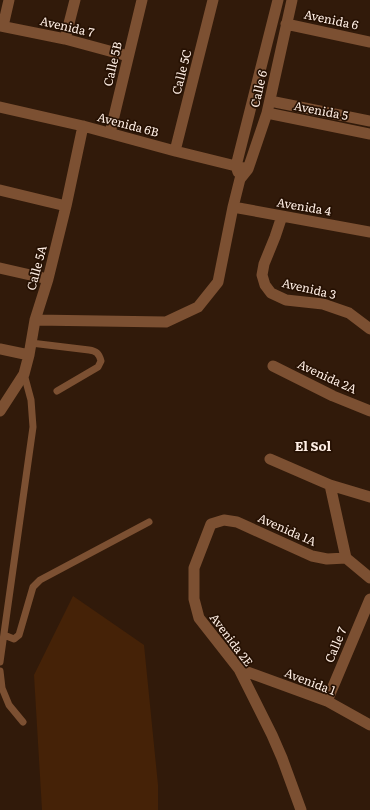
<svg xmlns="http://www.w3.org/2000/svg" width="370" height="810" viewBox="0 0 370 810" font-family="Literata,serif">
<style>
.green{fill:#452207}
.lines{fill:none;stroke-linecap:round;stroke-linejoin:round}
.service{stroke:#7c5032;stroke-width:7}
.minor{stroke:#7c5032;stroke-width:11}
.labels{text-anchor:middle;stroke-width:3.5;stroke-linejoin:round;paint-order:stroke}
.street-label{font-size:12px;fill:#ffefe5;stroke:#261103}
.neighbourhood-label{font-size:13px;font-weight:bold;fill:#ffefe5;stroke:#261103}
</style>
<rect width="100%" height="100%" fill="#311a0a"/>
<!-- green -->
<path class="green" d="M73,596l71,49 14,140v25h-116l-8,-135z"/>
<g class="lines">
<!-- service -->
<path class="service" d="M31,343l58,7c7,1 10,3 12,11l-3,6 -41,24
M4,635l10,4 5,-4 14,-48 7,-7 109,-58
M0,662l33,-235 -2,-27 -7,-26
M0,671l2,17 7,17 14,17"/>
<!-- minor -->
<path class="minor" d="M286,24l84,18
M0,26l65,13 63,17
M3,26l6,-26
M65,39l10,-39
M270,101l100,20
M0,107l83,19 92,25 73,18
M267,113l103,21
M110,133l32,-133
M175,151l38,-151
M238,172l-2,-6 42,-166
M0,190l66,16
M233,207l137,25
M282,216l-7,21 -11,27 -2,11 3,10 6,8 15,7 37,4 26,9 21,16
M0,268l48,11
M35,320l131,2 32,-15 20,-25 15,-75 7,-28 8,-10 19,-56 25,-113
M0,349l29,6
M273,366l60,30 37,15
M0,411l24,-37 5,-19 6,-35 13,-41 18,-73 17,-80
M270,459l60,26 40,12
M330,485l16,73
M239,669l88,32 43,24
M327,701l43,-102
M301,810l-19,-52 -10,-23 -33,-66 -40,-51 -5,-19v-31l17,-44 13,-4 13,2 75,34 15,3 19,-1 24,20"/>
</g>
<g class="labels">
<!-- street labels -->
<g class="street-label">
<text transform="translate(331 20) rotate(12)" y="4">Avenida 6</text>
<text transform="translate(67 27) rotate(13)" y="4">Avenida 7</text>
<text transform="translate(113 64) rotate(-77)" y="4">Calle 5B</text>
<text transform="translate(182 72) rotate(-76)" y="4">Calle 5C</text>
<text transform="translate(259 89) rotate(-77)" y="4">Calle 6</text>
<text transform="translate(321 111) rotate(11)" y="4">Avenida 5</text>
<text transform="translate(128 125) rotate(15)" y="4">Avenida 6B</text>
<text transform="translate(304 207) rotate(10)" y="4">Avenida 4</text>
<text transform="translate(37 268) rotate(-75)" y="4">Calle 5A</text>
<text transform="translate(309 289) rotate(13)" y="4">Avenida 3</text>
<text transform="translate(327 377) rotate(25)" y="4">Avenida 2A</text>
<text transform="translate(287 530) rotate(24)" y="4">Avenida 1A</text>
<text transform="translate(231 640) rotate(53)" y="4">Avenida 2E</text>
<text transform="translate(336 645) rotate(-67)" y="4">Calle 7</text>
<text transform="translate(310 682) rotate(21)" y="4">Avenida 1</text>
</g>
<!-- neighbourhood labels -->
<g class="neighbourhood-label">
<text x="313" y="451">El Sol</text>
</g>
</g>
</svg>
